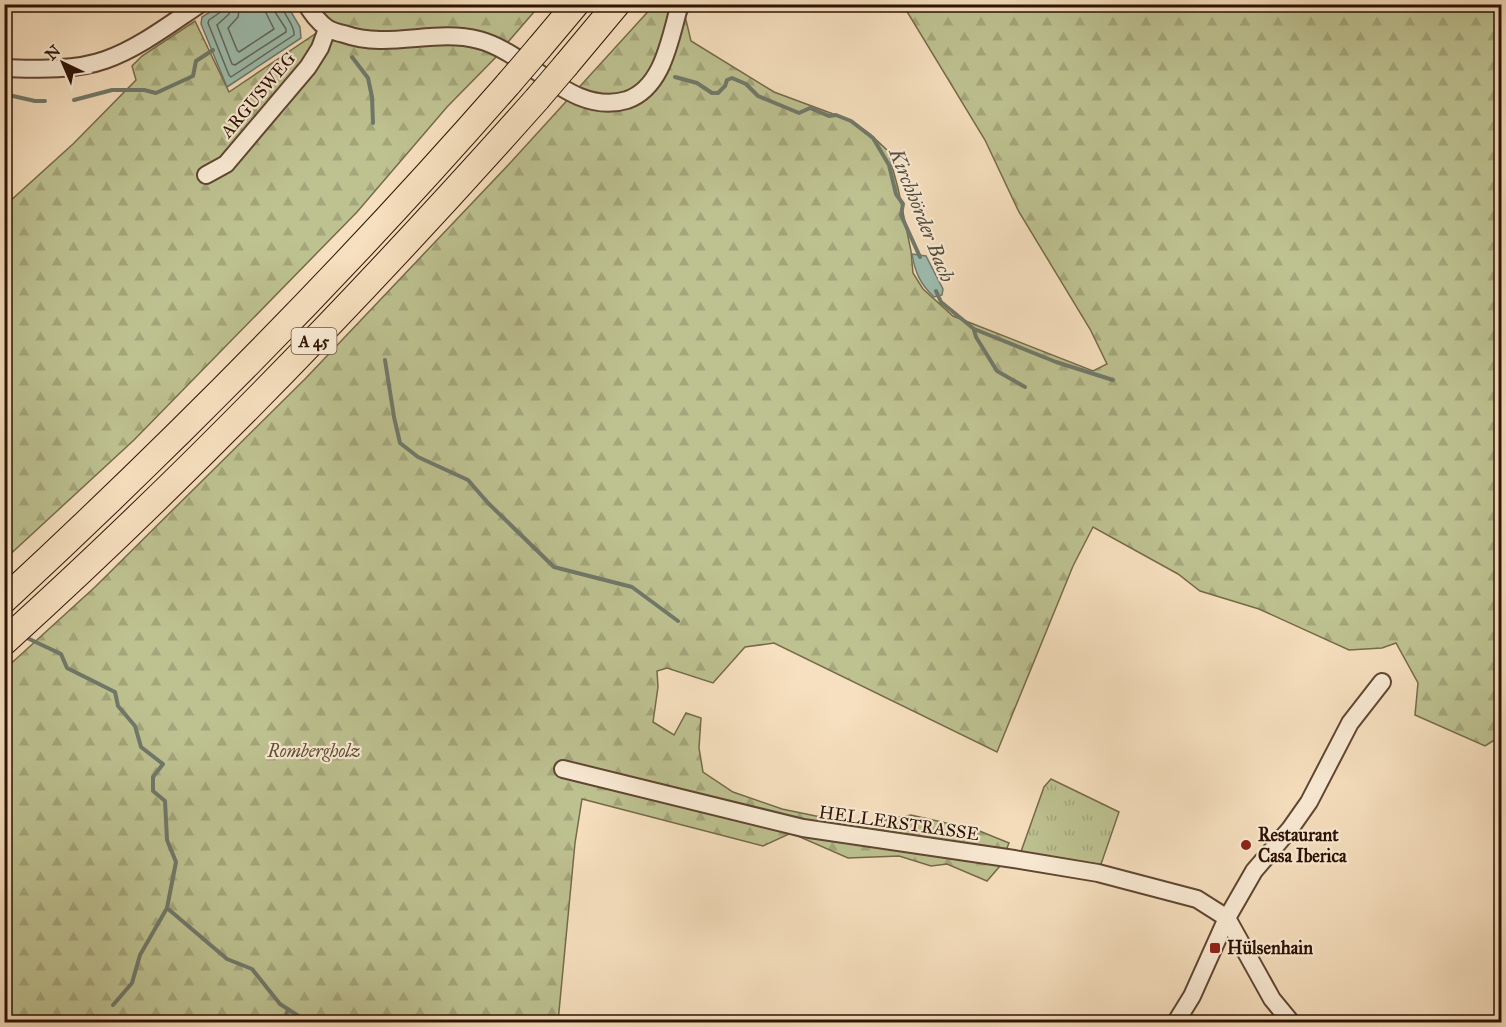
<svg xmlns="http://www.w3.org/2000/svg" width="1506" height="1027" viewBox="0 0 1506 1027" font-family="'IM FELL Great Primer',serif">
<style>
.grass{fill:url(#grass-tufts);stroke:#766a4a;stroke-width:1.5}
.forest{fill:url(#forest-firs);stroke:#766a4a;stroke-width:1.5}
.water{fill:#9dbdaf;stroke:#70796a;stroke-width:1.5}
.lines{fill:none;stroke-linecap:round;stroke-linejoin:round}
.shore{stroke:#656859;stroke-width:1.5}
.stream{stroke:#70796a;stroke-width:4}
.minor-casing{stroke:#604632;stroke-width:20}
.highway-casing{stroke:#2d1203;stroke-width:28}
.minor{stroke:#faebd5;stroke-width:16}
.highway{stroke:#f7e0bf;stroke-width:26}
.highway-bridge-casing{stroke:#2d1203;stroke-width:28;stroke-linecap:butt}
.highway-bridge{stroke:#f7e0bf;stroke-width:26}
.poi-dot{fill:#8f2418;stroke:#faebd5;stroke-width:2}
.labels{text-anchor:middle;stroke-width:4.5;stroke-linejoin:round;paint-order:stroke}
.shield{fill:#faebd5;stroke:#6a5342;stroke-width:1.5}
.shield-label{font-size:16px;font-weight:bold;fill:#2d1203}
.street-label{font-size:18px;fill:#2d1203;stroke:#faebd5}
.park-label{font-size:18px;font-style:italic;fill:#605035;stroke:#faebd5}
.poi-label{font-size:18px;font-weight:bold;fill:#2d1203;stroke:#faebd5;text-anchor:start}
.water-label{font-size:20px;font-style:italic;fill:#544e3f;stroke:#faebd5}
</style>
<defs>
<pattern id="grass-tufts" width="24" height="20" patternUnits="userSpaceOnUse" patternTransform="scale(1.5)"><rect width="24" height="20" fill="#bec291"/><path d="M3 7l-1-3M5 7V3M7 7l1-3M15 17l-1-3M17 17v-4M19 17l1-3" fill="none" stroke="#a4a67b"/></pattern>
<pattern id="forest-firs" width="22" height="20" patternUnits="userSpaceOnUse" patternTransform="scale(1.5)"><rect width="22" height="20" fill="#bec291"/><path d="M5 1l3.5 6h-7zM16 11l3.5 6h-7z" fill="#a4a67b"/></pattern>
</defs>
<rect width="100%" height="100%" fill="#f7e0bf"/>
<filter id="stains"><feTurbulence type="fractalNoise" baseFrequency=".00333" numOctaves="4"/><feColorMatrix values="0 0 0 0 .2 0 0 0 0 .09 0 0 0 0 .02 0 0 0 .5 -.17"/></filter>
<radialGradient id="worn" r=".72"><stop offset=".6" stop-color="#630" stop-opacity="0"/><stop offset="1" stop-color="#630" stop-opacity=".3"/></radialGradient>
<!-- grass -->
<path class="grass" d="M1051,779l68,33 -21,61 -80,-13 26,-73z"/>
<!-- forest -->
<path class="forest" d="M356,4l184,1 -32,37 -10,2 -118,-6 -49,-15 -20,-18h27l10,6z
M654,5h39l-8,11 6,25 83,51 78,29 18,13 18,17 10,37 13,63 2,22 10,16 30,27 140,55 14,-7 -17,-35 -71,-117 -34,-72 -82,-135h598v731l-16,10 -70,-31 3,-32 -22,-40 -14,5 -33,2 -90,-41 -59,-18 -22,-17 -85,-47 -20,39 -76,186 -223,-109 -29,4 -32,36 -46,-15 -10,3 1,16 -5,35 21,13 12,-22 15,5 -2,30 4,24 30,20 49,17 77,16 52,-10 66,15 32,13 -9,23 -13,15 -40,-17 -16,2 -32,-10 -51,2 -57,-25 -28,13 -181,-47 -7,44 -17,179h-553v-353l90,-82 211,-209 205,-216z
M195,21l34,71 86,-58 18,1 20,10 16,2 85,-4 30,4 12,10 -49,50 -90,105 -223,228 -129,119 -1,-334 4,-22 65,-59 63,-64 -4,-14 10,-10z"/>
<!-- water -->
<path class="water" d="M221,5h66l13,22 1,11 -74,49 -26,-63 1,-7z
M912,254l14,2 17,33 -1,6 -8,2c-14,-13 -19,-25 -22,-43z"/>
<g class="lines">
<!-- shore -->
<path class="shore" d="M223,4l-1,7 -13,9 -1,3 21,52 2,2 63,-42c1,-11 -11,-19 -12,-31
M231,4l-2,10 -12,11 15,39 3,1 51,-33v-3l-11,-17 -1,-8
M240,4l-2,13 -10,11 9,22 2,2 35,-23 -8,-16 -1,-9"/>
<!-- stream -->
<path class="stream" d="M380,4v5
M352,57l16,21 4,19 1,26
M675,77l22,6 15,10h6l7,-7 2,-6 5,-2 14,6 12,12 41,17 11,-5 19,8 7,-1 15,6 22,17 16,27 7,29 7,10 -2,11 19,42
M4,94l31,7h10
M74,100l38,-10h32l12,3 37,-17 3,-15 17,-11
M936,291l5,11 33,27 82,33 57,18
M974,330l2,7 21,34 28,16
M385,360l9,57 6,26 18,14 50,23 20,23 66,64 78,20 46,34
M25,637l36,17 6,14 48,24 3,14 17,20 6,21 22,17 -10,13v14l12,10 2,39 9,22 -9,46 60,51 25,10 28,35 28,18
M113,1005l19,-22 8,-28 27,-47
M284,1022l4,-13"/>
<defs>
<path id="minor" d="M306,4c6,9 12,18 21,24 5,3 12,5 17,6 45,16 91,-6 135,6 50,13 93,77 148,60 37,-13 43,-63 53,-96
M4,68c32,1 70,3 101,-8 34,-12 65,-36 95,-56
M206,175l20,-11 82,-97 12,-19 7,-19
M563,769l240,59 211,31 84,14 99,26 30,19 45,81 19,23
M1176,1022l16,-26 35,-78 27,-47 36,-42 19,-27 41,-79 32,-41"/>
<path id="highway" d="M539,48l37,-44
M566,65l51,-61
M4,600c177,-164 346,-335 505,-517
M4,642c189,-171 364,-353 533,-543"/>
</defs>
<!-- minor casing -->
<use href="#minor" class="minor-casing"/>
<!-- highway casing -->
<use href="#highway" class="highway-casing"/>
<!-- minor -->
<use href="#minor" class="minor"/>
<!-- highway -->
<use href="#highway" class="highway"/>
<defs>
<path id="highway-bridge" d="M509,83l30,-35
M537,99l29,-34"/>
</defs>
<!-- highway-bridge casing -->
<use href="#highway-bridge" class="highway-bridge-casing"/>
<!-- highway-bridge -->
<use href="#highway-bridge" class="highway-bridge"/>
</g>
<!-- markers -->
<g class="poi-dot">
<circle cx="1246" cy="845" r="6"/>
<rect x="1209" y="942" width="12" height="12" rx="3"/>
</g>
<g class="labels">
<!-- shield labels -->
<rect class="shield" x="291.5" y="328" width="45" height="26" rx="4.5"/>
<g class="shield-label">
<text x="314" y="347">A 45</text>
</g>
<!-- street labels -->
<g class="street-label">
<text transform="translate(258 95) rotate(-50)" y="6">ARGUSWEG</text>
<text transform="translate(899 823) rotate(8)" y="6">HELLERSTRASSE</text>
</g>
<!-- park labels -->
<g class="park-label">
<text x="314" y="757">Rombergholz</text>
</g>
<!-- poi labels -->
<g class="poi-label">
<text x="1258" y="841">Restaurant<tspan x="1258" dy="21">Casa Iberica</tspan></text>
<text x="1227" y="954">Hülsenhain</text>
</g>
<!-- water labels -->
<g class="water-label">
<text transform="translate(922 215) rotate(68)" y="7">Kirchhörder Bach</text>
</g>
</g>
<!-- margin -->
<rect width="1506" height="1027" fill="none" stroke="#f7e0bf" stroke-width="24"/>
<rect x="6" y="6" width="1494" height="1015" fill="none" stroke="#2d1203" stroke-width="3"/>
<rect x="12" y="12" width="1482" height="1003" fill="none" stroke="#2d1203" stroke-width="1.5"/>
<!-- north arrow -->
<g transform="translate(63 63) rotate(316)" stroke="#faebd5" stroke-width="4.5" paint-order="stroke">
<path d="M0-4.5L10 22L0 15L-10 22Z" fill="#2d1203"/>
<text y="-9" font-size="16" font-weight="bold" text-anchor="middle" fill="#2d1203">N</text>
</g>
<rect width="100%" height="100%" filter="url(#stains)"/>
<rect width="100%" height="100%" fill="url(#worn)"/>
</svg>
